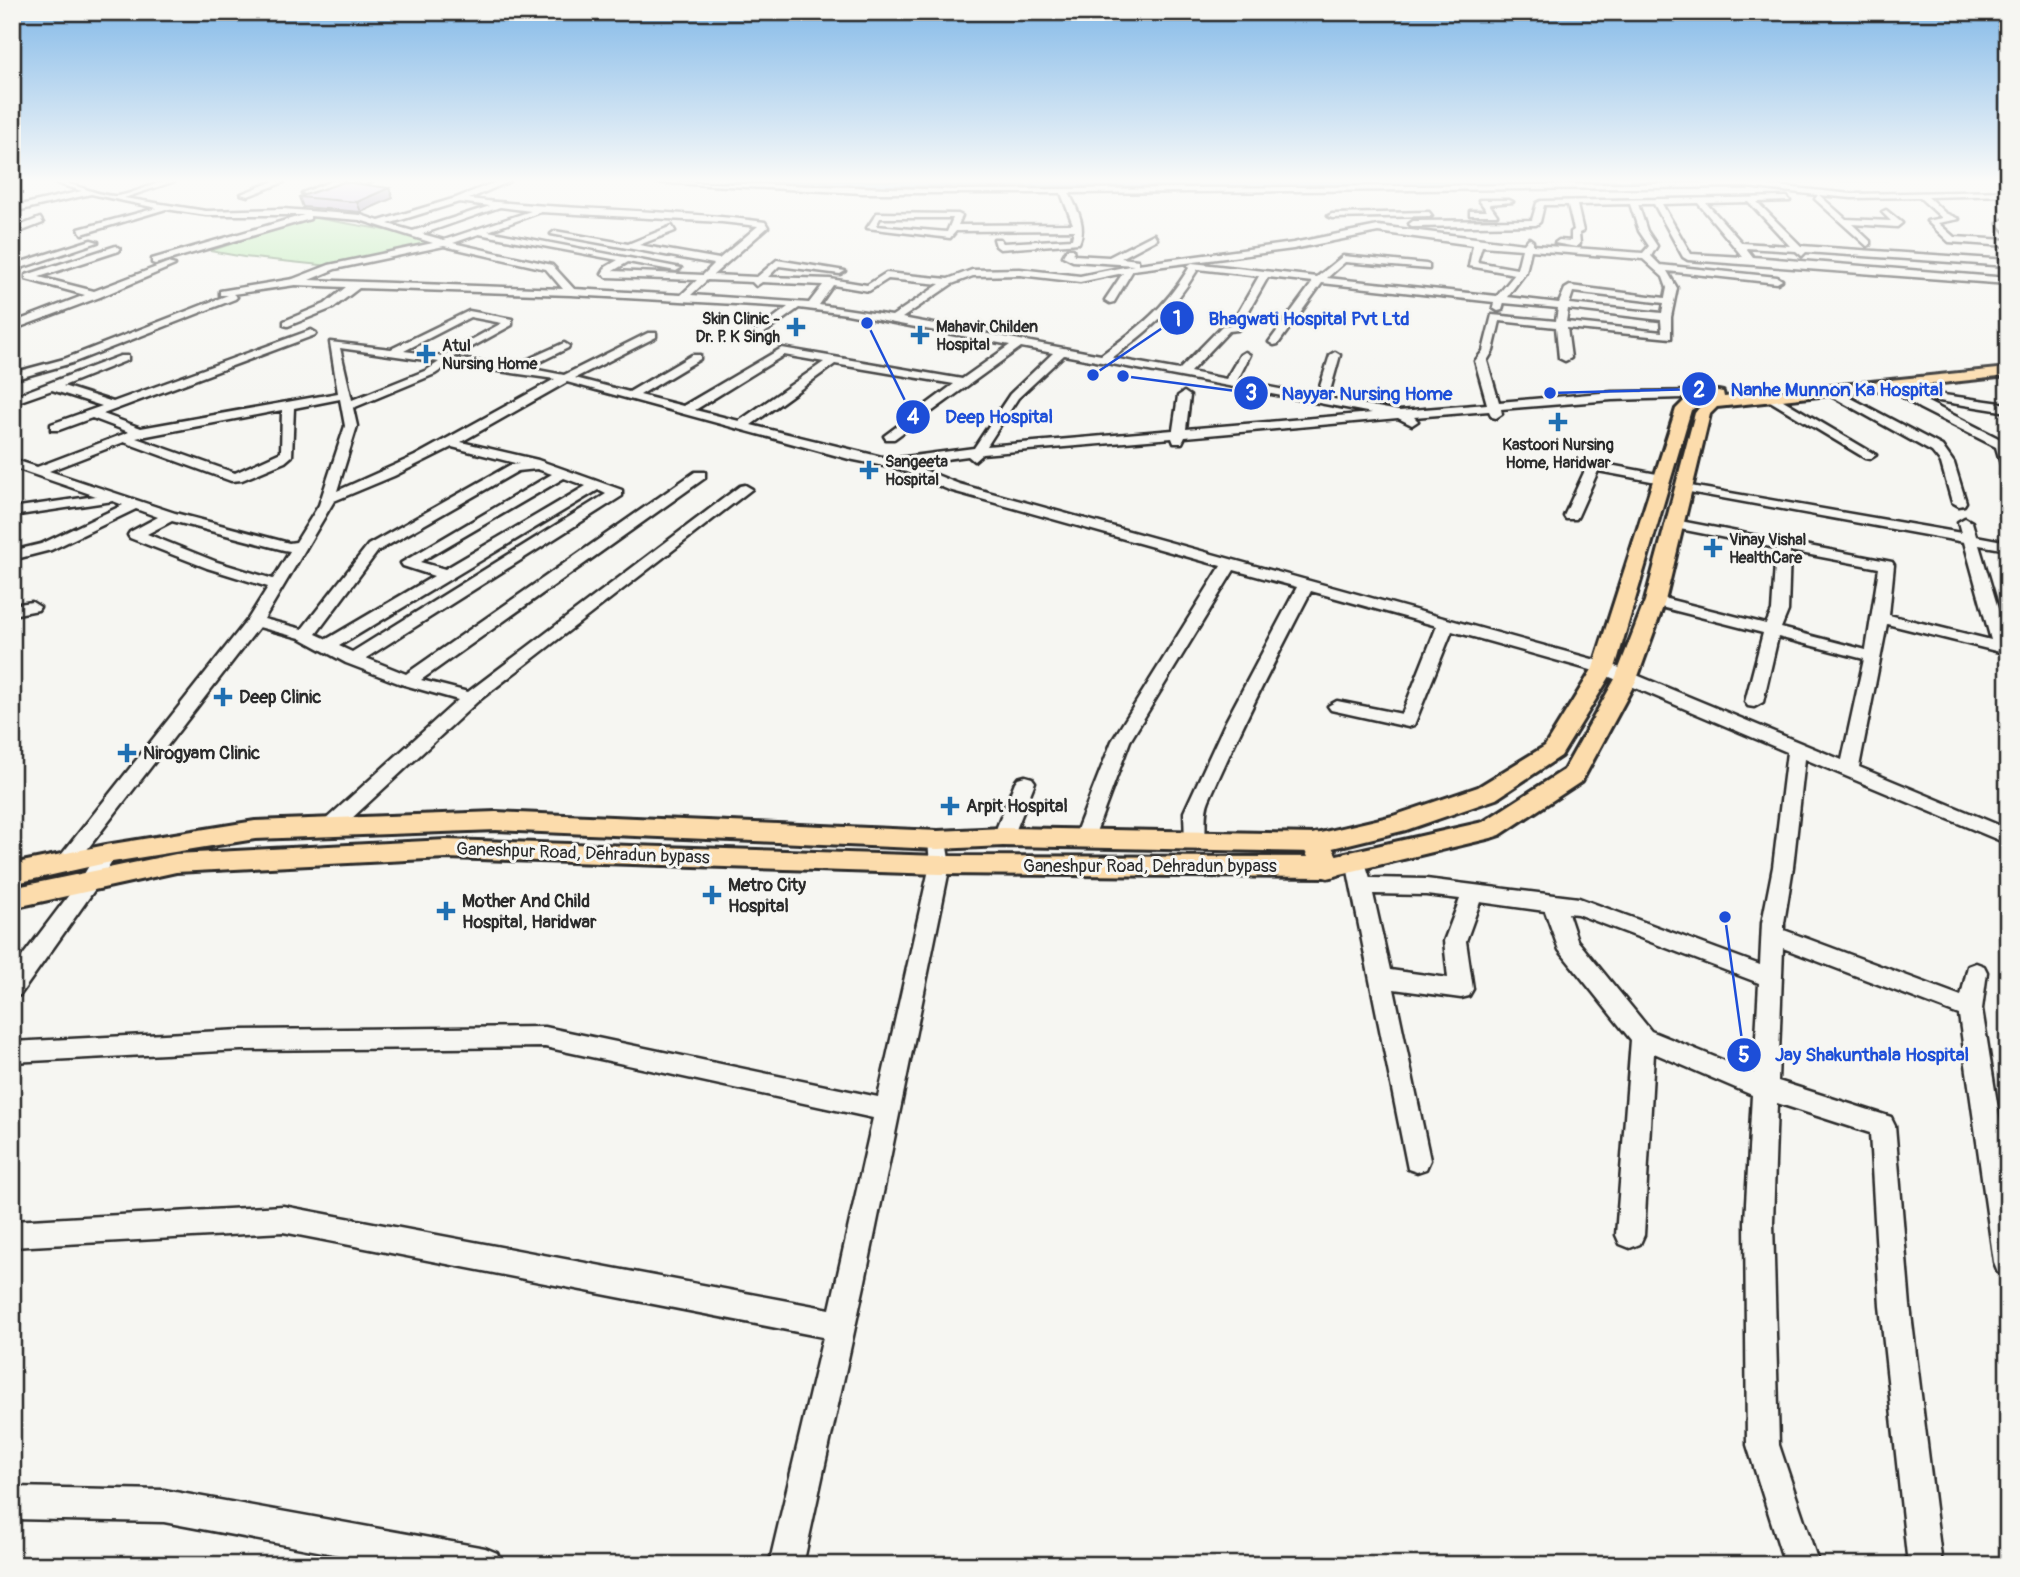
<svg xmlns="http://www.w3.org/2000/svg" width="2020" height="1577" viewBox="0 0 2020 1577" font-family="Pangolin,sans-serif">
<style>
.green{fill:#b4e9ac;stroke:#708a6c;stroke-width:2}
.water{fill:#8bc0e8;stroke:#65849c;stroke-width:2}
.lines{fill:none;stroke-linecap:round;stroke-linejoin:round}
.minor-casing{stroke:#2b2b2b;stroke-width:5}
.major-casing{stroke:#2b2b2b;stroke-width:6}
.highway-casing{stroke:#2b2b2b;stroke-width:5}
.minor{fill:#f6f6f2;fill-rule:evenodd}
.major{fill:#fcdcac;fill-rule:evenodd}
.highway{fill:#fcdcac;fill-rule:evenodd}
.wall{fill:#b2a3cc;stroke:#2b2b2b;stroke-width:2}
.shaded-wall{fill:#9184a6;stroke:#2b2b2b;stroke-width:2}
.building{fill:#cfbded;stroke:#2b2b2b;stroke-width:2}
.poi-dot{fill:#1f6fb2;stroke:#f6f6f2;stroke-width:2.5}
.labels{text-anchor:middle;stroke-width:6;stroke-linejoin:round;paint-order:stroke}
.far-poi-label{font-size:16px;font-weight:bold;fill:#2b2b2b;stroke:#f6f6f2;text-anchor:start}
.poi-label{font-size:18px;font-weight:bold;fill:#2b2b2b;stroke:#f6f6f2;text-anchor:start}
.street-label{font-size:18px;fill:#2b2b2b;stroke:#f6f6f2}
.leader{fill:none;stroke:#1d4ed8;stroke-width:2.5}
.callout-dot{fill:#1d4ed8;stroke:#f6f6f2;stroke-width:2.5}
.mark-label{font-size:21px;text-anchor:middle;font-weight:bold;fill:#fff}
.callout-label{font-size:19px;text-anchor:middle;font-weight:bold;fill:#1d4ed8;stroke:#f6f6f2;stroke-width:6;stroke-linejoin:round;paint-order:stroke}
</style>
<rect width="100%" height="100%" fill="#f6f6f2"/>
<filter id="ink" filterUnits="userSpaceOnUse"><feTurbulence type="fractalNoise" baseFrequency=".0143" numOctaves="2"/><feDisplacementMap in="SourceGraphic" scale="14" xChannelSelector="R" yChannelSelector="G"/><feConvolveMatrix kernelMatrix="1 2 1 2 8 2 1 2 1" color-interpolation-filters="sRGB"/></filter>
<g filter="url(#ink)">
<!-- green -->
<path class="green" d="M310,217l87,15 39,13 -106,21 -86,-9 -34,-6z"/>
<!-- water -->
<path class="water" d="M723,181h1165l-605,5h-399z"/>
<g class="lines">
<defs>
<path id="minor" d="M50,181c22,0 49,16 66,15 18,-1 37,-15 59,-15l-51,17 82,13 77,-2 78,6 18,6 77,-23 42,-17h12l-41,18c98,12 198,10 296,23l3,5 -55,48 44,2 20,-17 68,11 -5,3 -61,-8 -11,11 62,2 37,6 19,-12 62,6 24,-9 48,-1 60,7 54,-11 -61,-4 -10,-5 4,-7h6l1,6 35,2 45,-23 3,5 -36,19 17,2v4l155,-21 85,-17 146,18 5,-6 4,3v4l110,8 6,-7 -10,-15 -9,-27 -53,1 6,26 -4,2 1,11 -4,3 -21,-4 4,-3 12,1v-9l3,-2 -6,-25h-24l-4,17 -4,3 -123,2 -4,-3 4,-3 119,-1 5,-17 4,-2 246,-4 3,4 -33,1 44,44 207,14v6l-202,-14 -4,4 -6,-5 -50,-3 7,9 255,21v6l-320,-24 -5,-3 -29,-53h-16l9,27 10,15 -6,10 9,9 117,12 5,3 -5,3 -110,-12 10,17 -6,29v21l-104,-10 4,30 -6,3 -6,-3 -3,-31 -56,-6 -7,30 -6,10 12,41 113,-10 102,-1 6,4 -2,2 -106,3 -111,9 1,5 -6,4 -4,-1 -3,-6 -75,6 4,4 -6,4 -14,-7 -213,19 -3,6h-8l-2,-5 -190,16 -8,7 -6,-5 -59,8 50,20 651,180 232,96 22,-101 -86,-22 -15,65 -9,5 -6,-1 -3,-4 18,-69 -114,-29 -2,-3 8,-5 111,28 6,-13 4,-63 -101,-20 -7,-4 7,-4 217,42 2,3 -5,50 102,25 -27,-98 -280,-51 -5,-1v-6l282,49 -3,-11 7,-4 7,4 4,14 32,6v8l-29,-5 29,97v12l-121,-30 -28,143 149,62v15l-203,-85 -12,108 -9,56v7l177,66 7,-30 8,-3 8,3 3,6 -5,37 26,163v104l-10,-4 -4,-10 -35,-247 -176,-67 -5,133 113,36 4,8 15,181 32,259h-34l-28,-259 -10,-173 -93,-30 -4,119 6,223 40,120h-34l-38,-120 -2,-223 7,-127 -98,-42 -10,182 -4,9 -10,4 -10,-4 -4,-9 15,-195 -72,-90 -14,-39 -65,-9 -14,39 7,48 -4,7 -8,2 -67,-9 36,171 -4,9 -9,3 -9,-3 -62,-308 3,-5 7,-2 7,2 7,22 56,1 153,19 181,67 2,-42 11,-56 14,-115 -189,-80 -146,-41 -38,94 -6,2 -77,-17 -3,-4 9,-5 65,13 35,-88 -126,-35c-36,69 -71,138 -102,209 -7,16 0,35 -7,47h-14l-3,-5 -1,-30 41,-89 72,-136 -63,-17 -104,171 -37,99 -3,5h-14l-3,-5 39,-99 109,-175 -272,-76 -50,-21 -50,-10 -282,-77 -106,60 77,18 84,30v6l-256,162 40,16 289,-202h10v6l-284,202 47,12 272,-206 5,-1 7,4 -275,213 -140,130h-14l-3,-5 3,-5 135,-122 -57,-16 -55,-21 -46,-25 -41,-11 -187,242 -7,2 -7,-2 -3,-5 3,-5 190,-240 20,-32 -61,-19 -77,-30 -2,-3 2,-3 28,-15 -22,-8 -85,41 -39,10v-9l29,-7 82,-39 -10,-4 -101,15v-8l84,-12 -84,-29v-8l25,8 92,-35 -37,-14 -33,12h-8v-6l51,-18 -50,-16 -40,14v-7l108,-41h8v4l-65,26 50,16 198,-72 5,3 -1,2 -212,79 38,14 197,-35 -8,-51 61,7 78,-38 43,8v6l-60,33 61,8 51,-23 5,3 -1,2 -41,20 37,7 84,-42h8v4l-81,41 54,14 63,-37h8v4l-60,36 43,11 99,-58 180,31 48,-34 -163,-31 -48,-6 -47,34 -5,-3 1,-2 40,-30 -217,-12 -212,-7 -26,20 -45,18 -4,-1v-4l41,-17 21,-17 -51,-2 -62,9 4,3 -2,2 -163,64 -60,17v-7l52,-14 164,-64h-8v-4l73,-12 36,-14 104,-22 -73,-23 -50,-4v3l-155,45 -3,-1v-4l152,-44h-98l-40,-6 -84,25 -3,-5 78,-21 -66,-14 -79,18v-5l70,-16zM459,202l31,4 -77,25 -25,-7zM1749,202l41,44 -48,-3 -36,-40zM1698,203l45,54 -52,-3 -29,-50zM500,207l31,4 -87,29 -22,-6zM541,212l181,10 36,4 -39,33 -80,-14 36,-14 -3,-5 -44,18 -73,-13 -4,3 163,30 -11,11 -90,-4 15,-9 48,9 5,-3 -193,-37zM1378,232l95,13 -4,21 46,8 -18,22 -170,-18 18,-16 84,7v-4l-3,-1 -83,-8 -26,21 -125,-14 -5,3 2,2c-27,43 -48,58 -88,87l-199,-37 50,-34 21,-8 47,-1 60,7 43,-9 -18,27 5,3 4,-1 19,-32 160,-21zM479,234l139,26 -12,7 -4,7 5,3 90,3 -16,15 -107,-6 -22,-24 -99,-22zM444,246l102,23 17,20 -254,-9 26,-11zM1482,246l40,3 -5,20 -40,-7zM1531,250l112,9 20,18 4,11 -2,10 -95,-12 -5,3 -6,14 -52,-6 19,-25zM1198,269l61,7 -28,49 -9,1 -43,44 -67,-12c39,-29 60,-47 86,-89zM1268,277l45,5 -44,60 5,3 4,-1 44,-61 172,19 -1,6 5,3 4,-1 2,-7 54,5 -2,13 -64,-6 -9,36 -8,10 12,43 -88,7 -71,-13 12,-43 -5,-3 -5,3 -13,41 -80,-15 13,-26 -5,-3 -5,3 -14,24 -36,-7 39,-41 9,-1zM888,279l52,5 -48,32 -73,-11 14,-20 36,6zM707,280l45,2 4,4 6,-4 61,3 -14,18 -118,-8zM1573,292l91,11 -2,10 -93,-9zM1568,309l93,11 1,12 -96,-10zM470,317l32,6 -60,33 -38,-5zM1021,347l32,6 -43,41 -36,54 -84,11 -139,-34 84,-61 119,20 -70,52 2,3h8zM340,348l99,14 -12,8 -75,30zM784,355l40,7 -85,59 -44,-11zM1064,355l308,58 -186,16 4,-33 -6,-4 -6,4 -5,34 -186,16 31,-48zM450,364l105,15 -140,77 -78,35 20,-65 -4,-18 82,-34zM340,399l5,27 -26,79 -23,37 -7,1 -114,-30 -126,-42 75,-29 107,39 11,-1 43,-18 7,-6 2,-48zM282,410l-1,42 -46,21 -99,-35zM452,447l67,17 -9,1 -142,80 -66,84 -38,-10 70,-118 60,-25zM537,469l15,5 -151,89 2,3 31,10 -107,63 -11,-5 62,-83 140,-80zM564,478l22,8 -141,83 -25,-7zM598,490l8,4 -254,158 -13,-6zM172,521l112,29 6,1 -17,28 -56,-17 -70,-28zM1790,551l89,17 -13,82 -85,-22 7,-17zM1373,894l53,1 34,4 -16,42 4,37 -58,-8zM1568,913l9,1 182,69 -5,90 -103,-42 -74,-91z
M274,181l10,1 -36,14 -7,-2z
M332,181h12l-35,14 -7,-2z
M360,181h12l-33,13 -7,-2z
M632,181l330,9 785,-7 105,11 156,-3v4l-80,2 17,16 14,6 -21,4 16,14 54,3v6l-59,-4 -22,-21 15,-3 -23,-21 -67,1 -33,-3 27,24 45,2 -9,-9 4,-2 16,13 -5,4 -45,-3 18,17v4l-3,1 -52,-47 3,-4 -71,-8 -678,6c8,16 18,33 10,50l-79,6 -4,-3 -2,-7h6l3,4 69,-4 2,-9 -118,1 -6,7 -83,-10 10,-15 81,1 4,2 -4,9 115,-1 -12,-31h-198zM880,218h73l-6,14 -71,-6z
M1479,200h30l4,2 -24,2 8,11h-27v-4h17z
M1429,212l3,4 -100,2 -4,-2 4,-2z
M40,218l3,5 -31,12v-6z
M2002,220h6v14l-10,-11z
M91,240l7,2 -86,29v-6z
M116,246l4,3 -1,2 -80,26 55,14 73,-28 8,2 -75,32 -88,33v-7l73,-28 -59,-16v-4z
M1890,381l18,9 100,14v8l-88,-14 86,44 2,26 -7,-4 -5,-17 -77,-39 -33,-22v-4z
M1824,388h8l110,58 12,17 12,39 -2,3 -5,1 -7,-4 -11,-39 -9,-11 -108,-60z
M1765,394h8l103,61 -6,4 -5,-1 -100,-60z
M1594,462l68,13 7,4 -7,4 -64,-12 -20,45 -2,3h-10l-2,-3 23,-50z
M32,602l8,5 -2,3 -26,5v-10z
M1025,776l7,2 3,4 -22,55 -3,5h-14l-3,-5 22,-55 3,-4z
M938,833l7,2 5,30 -86,421 -61,279h-34l54,-228 -540,-105 -271,15v-26l271,-15 547,103 43,-191 -328,-71 -304,3 -229,12v-20l229,-12 304,-3 333,70 52,-232 -2,-25 3,-5z
M106,847l7,2 3,5 -21,35 -75,106 -8,2v-27l69,-91 18,-30z
M12,1487l152,3 321,58 12,5 5,12h-110l-228,-43 -152,-3z"/>
<path id="major" d="M2008,368v8l-291,31 -7,7 -45,187 -28,78 -55,102 -82,54 -9,3 -163,39 -388,-3 -494,-16 -270,14 -164,36v-20l164,-34 270,-14 494,16 388,1 155,-35 81,-52 51,-91 30,-78 50,-188 8,-10 -12,7 -76,258 -54,88 -65,43 -90,31 -90,22 -313,-6 -65,3 -442,-19 -241,9 -149,24 -94,21v-20l94,-19 149,-24 241,-9 442,19 65,-3 313,6 77,-18 85,-29 67,-41 48,-78 83,-259 10,-10 32,-8 5,1 1,5z"/>
<path id="highway" d="M1316,833l10,3 17,31 -4,8 -11,3 -11,-3 -16,-32 5,-7z"/>
</defs>
<!-- minor casing -->
<use href="#minor" class="minor-casing"/>
<!-- major casing -->
<use href="#major" class="major-casing"/>
<!-- highway casing -->
<use href="#highway" class="highway-casing"/>
<!-- minor -->
<use href="#minor" class="minor"/>
<!-- major -->
<use href="#major" class="major"/>
<!-- highway -->
<use href="#highway" class="highway"/>
</g>
<!-- wall -->
<path class="wall" d="M389,188l4,10 -32,14 -58,-5 -4,-10z"/>
<!-- shaded-wall -->
<path class="shaded-wall" d="M389,188l4,10 -32,14 -4,-10z"/>
<!-- building -->
<path class="building" d="M344,182l45,6 -32,14 -58,-5z"/>
</g>
<!-- sky -->
<linearGradient id="sky" x2="0" y2="1"><stop stop-color="#83b9e8"/><stop offset="0.45" stop-color="#fbfbf9"/><stop offset="1" stop-color="#fbfbf9" stop-opacity="0"/></linearGradient>
<rect width="2020" height="402" fill="url(#sky)"/>
<!-- markers -->
<g class="poi-dot">
<path d="M792.5 316.5h7v7h7v7h-7v7h-7v-7h-7v-7h7z"/>
<path d="M916.5 324.5h7v7h7v7h-7v7h-7v-7h-7v-7h7z"/>
<path d="M422.5 343.5h7v7h7v7h-7v7h-7v-7h-7v-7h7z"/>
<path d="M1554.5 411.5h7v7h7v7h-7v7h-7v-7h-7v-7h7z"/>
<path d="M865.5 459.5h7v7h7v7h-7v7h-7v-7h-7v-7h7z"/>
<path d="M1709.5 537.5h7v7h7v7h-7v7h-7v-7h-7v-7h7z"/>
<path d="M219.5 686.5h7v7h7v7h-7v7h-7v-7h-7v-7h7z"/>
<path d="M123.5 742.5h7v7h7v7h-7v7h-7v-7h-7v-7h7z"/>
<path d="M946.5 795.5h7v7h7v7h-7v7h-7v-7h-7v-7h7z"/>
<path d="M708.5 884.5h7v7h7v7h-7v7h-7v-7h-7v-7h7z"/>
<path d="M442.5 900.5h7v7h7v7h-7v7h-7v-7h-7v-7h7z"/>
</g>
<g class="labels">
<!-- far-poi labels -->
<g class="far-poi-label">
<text x="780" y="324" text-anchor="end">Skin Clinic -<tspan x="780" dy="18">Dr. P. K Singh</tspan></text>
<text x="936" y="332">Mahavir Childen<tspan x="936" dy="18">Hospital</tspan></text>
<text x="442" y="351">Atul<tspan x="442" dy="18">Nursing Home</tspan></text>
<text x="1558" y="450" text-anchor="middle">Kastoori Nursing<tspan x="1558" dy="18">Home, Haridwar</tspan></text>
<text x="885" y="467">Sangeeta<tspan x="885" dy="18">Hospital</tspan></text>
<text x="1729" y="545">Vinay Vishal<tspan x="1729" dy="18">HealthCare</tspan></text>
</g>
<!-- poi labels -->
<g class="poi-label">
<text x="239" y="703">Deep Clinic</text>
<text x="143" y="759">Nirogyam Clinic</text>
<text x="966" y="812">Arpit Hospital</text>
<text x="728" y="891">Metro City<tspan x="728" dy="21">Hospital</tspan></text>
<text x="462" y="907">Mother And Child<tspan x="462" dy="21">Hospital, Haridwar</tspan></text>
</g>
<!-- street labels -->
<g class="street-label">
<text transform="translate(583 853) rotate(2)" y="6">Ganeshpur Road, Dehradun bypass</text>
<text x="1150" y="872">Ganeshpur Road, Dehradun bypass</text>
</g>
</g>
<!-- callouts -->
<path class="leader" d="M1093 375L1177 318M1550 393L1699 389M1123 376L1251 393M867 323L913 417M1725 917L1744 1055"/>
<g class="callout-dot">
<circle cx="1093" cy="375" r="7"/>
<circle cx="1550" cy="393" r="7"/>
<circle cx="1123" cy="376" r="7"/>
<circle cx="867" cy="323" r="7"/>
<circle cx="1725" cy="917" r="7"/>
<circle cx="1177" cy="318" r="18"/>
<circle cx="1699" cy="389" r="18"/>
<circle cx="1251" cy="393" r="18"/>
<circle cx="913" cy="417" r="18"/>
<circle cx="1744" cy="1055" r="18"/>
</g>
<g class="mark-label">
<text x="1177" y="326">1</text>
<text x="1699" y="397">2</text>
<text x="1251" y="400">3</text>
<text x="913" y="424">4</text>
<text x="1744" y="1062">5</text>
</g>
<g class="callout-label">
<text x="1309" y="325">Bhagwati Hospital Pvt Ltd</text>
<text x="1837" y="396">Nanhe Munnon Ka Hospital</text>
<text x="1367" y="400">Nayyar Nursing Home</text>
<text x="999" y="423">Deep Hospital</text>
<text x="1872" y="1061">Jay Shakunthala Hospital</text>
</g>
<!-- margin -->
<rect width="2020" height="1577" fill="none" stroke="#f6f6f2" stroke-width="42"/>
<rect x="21" y="21" width="1978" height="1535" fill="none" stroke="#2b2b2b" stroke-width="2.5" filter="url(#ink)"/>
</svg>
